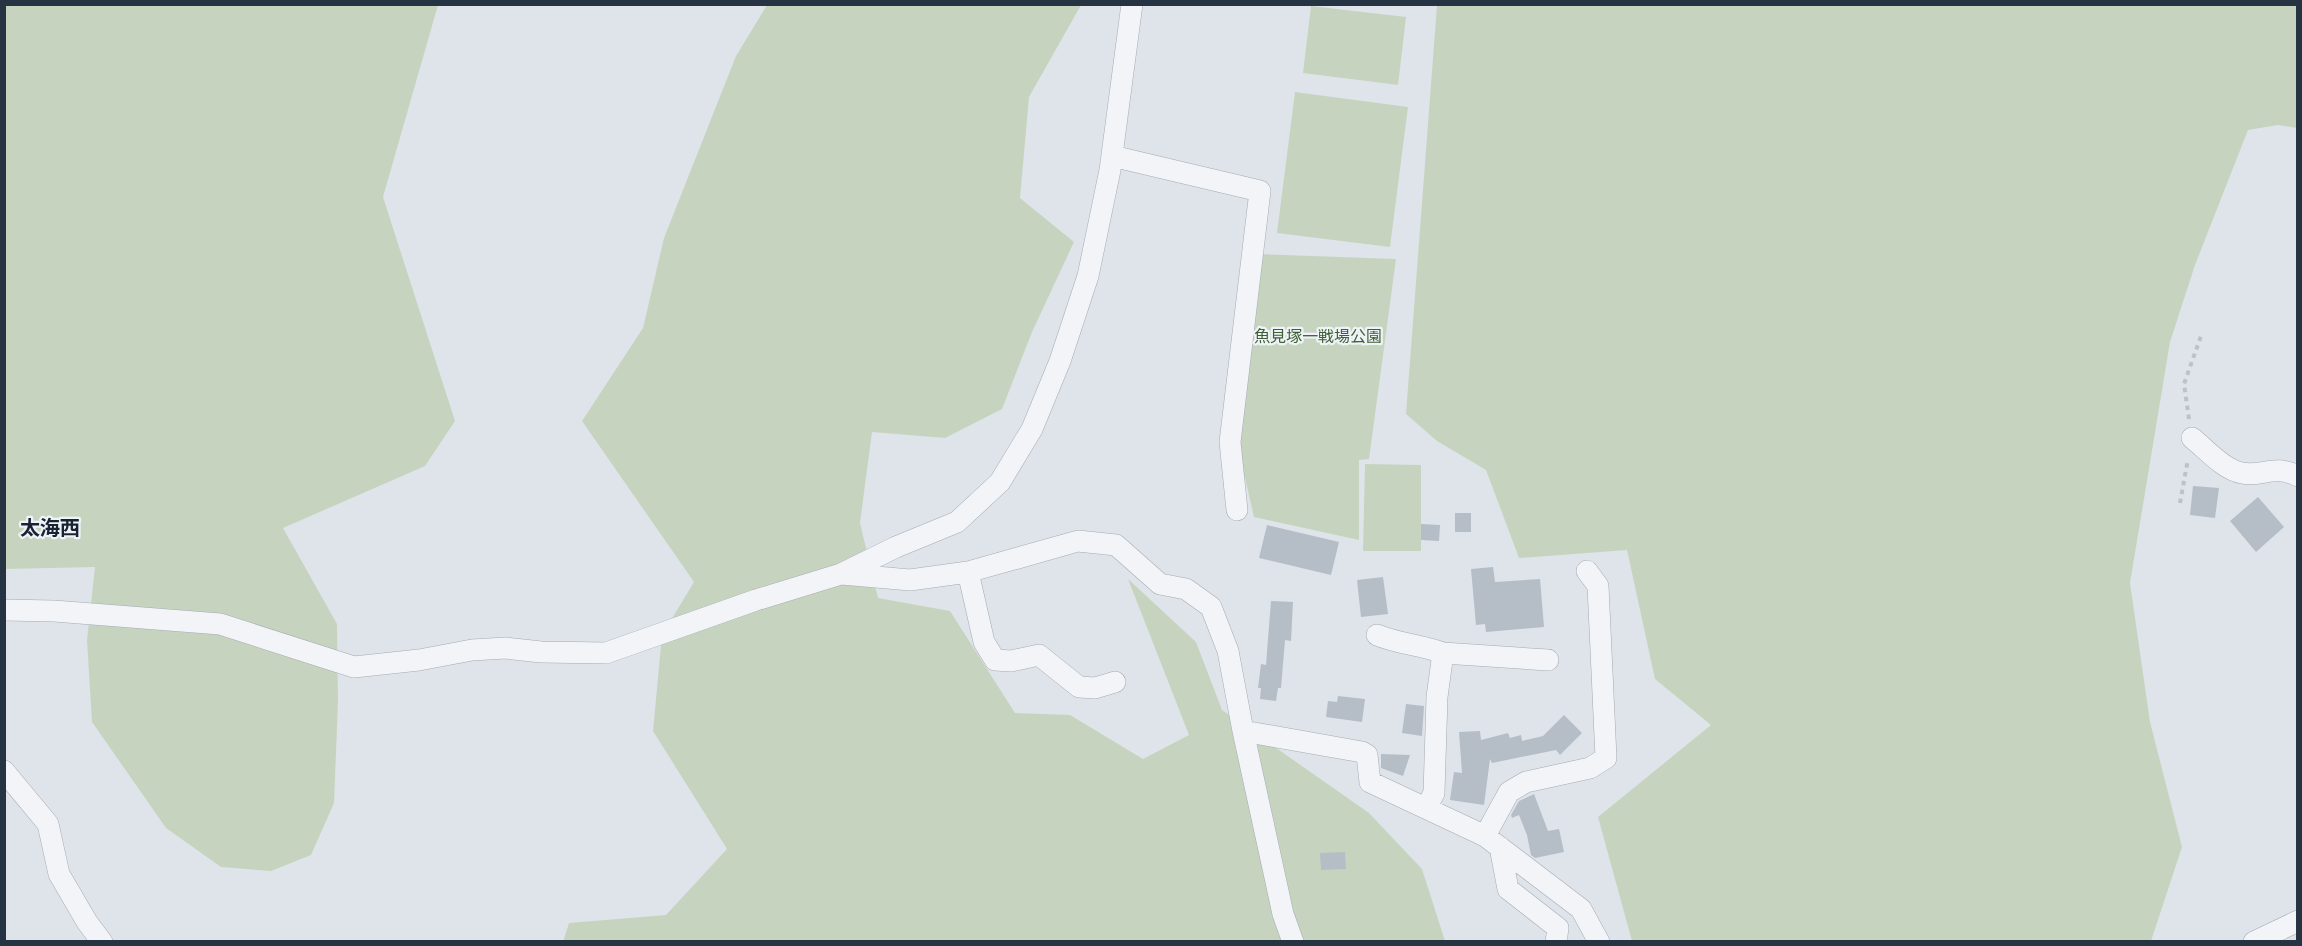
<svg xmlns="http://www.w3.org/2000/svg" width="2302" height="946" viewBox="0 0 2302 946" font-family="Lato,'Noto Sans JP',sans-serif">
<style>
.green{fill:#c6d4bf}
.building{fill:#b5bdc7}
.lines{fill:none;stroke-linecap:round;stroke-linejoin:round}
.minor-casing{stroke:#a4abb4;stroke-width:22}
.path{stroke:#bdc2c8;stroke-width:4;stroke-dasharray:4.5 4.5;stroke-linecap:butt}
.minor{stroke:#f2f4f7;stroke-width:21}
.labels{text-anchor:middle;stroke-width:4.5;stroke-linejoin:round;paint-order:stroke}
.park-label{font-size:16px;fill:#3e5f32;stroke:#eef3f7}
.quarter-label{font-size:20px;font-weight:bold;fill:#182333;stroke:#eef3f7}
</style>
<rect width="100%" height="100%" fill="#dfe4ea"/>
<!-- green -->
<path class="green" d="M4,5h434l-55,192 72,224 -30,45 -142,62 54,96 1,78 -4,101 -23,52 -40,16 -50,-4 -55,-39 -74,-106 -5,-82 8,-73 -90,2z
M767,5h314l-52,92 -9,101 54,44 -42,90 -30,77 -57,29 -73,-6 -12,91 18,75 72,13 65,102 55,2 73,44 46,-24 -61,-156 68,63 26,68 147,103 53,56 23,72 -882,1 6,-19 97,-8 61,-66 -74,-118 9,-96 32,-53 -112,-161 61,-93 21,-90 72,-182z
M1437,5h860v123l-19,-3 -30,5 -53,135 -25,77 -40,241 20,139 32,125 -31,94h-519l-34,-124 113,-92 -56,-46 -28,-129 -108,8 -33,-88 -49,-29 -31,-27z
M1311,6l95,11 -8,68 -95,-12z
M1295,92l113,15 -18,140 -113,-14z
M1259,254l137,5 -27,200 -10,1v80l-105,-23 -17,-74z
M1365,464l56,1v86h-58z"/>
<!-- building -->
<path class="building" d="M2193,486l26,2 -4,30 -25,-3z
M2258,497l26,30 -28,25 -26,-31z
M1455,513h16v19h-16z
M1421,524l19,1 -1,16 -18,-1z
M1267,525l72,17 -8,33 -72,-17z
M1493,567l2,15 45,-3 4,48 -58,5 -1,-8 -9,1 -5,-56z
M1383,577l5,37 -27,3 -4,-37z
M1271,601l22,1 -2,39 -6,-1 -4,48h-3l-2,13 -16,-2 1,-11h-3l3,-24 5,1z
M1338,696l27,3 -3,23 -36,-5 2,-16 9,1z
M1406,704l18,2 -2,30 -20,-3z
M1564,715l18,18 -22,22 -4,-5 -64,13 -2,-4 -6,46 -34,-5 4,-28 8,1 -3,-41 21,-1 1,9 27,-7 2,5 11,-3 1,6 21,-5z
M1381,754l29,1 -7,21 -22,-8z
M1534,794l14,37 11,-2 5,23 -29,6 -4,-3 -4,-20 -8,-20 -7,3 -1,-3 8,-14z
M1345,852l1,17 -25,1 -1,-17z"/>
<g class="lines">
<defs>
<path id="minor" d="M1112,156l148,35 -30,251 7,68
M2192,438c14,11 32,32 50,35 20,4 32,-9 56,3
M968,572l16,70 11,18 16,1 28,-6 40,32 16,1 20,-6
M842,574l68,6 58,-8 110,-31 38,4 44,39 26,5 25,18 17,44 15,80 40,183 10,28
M4,610l50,1 166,13 134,43 65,-7 53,-10 33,-2 36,4 65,1 150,-53 85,-26 55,-27 61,-25 43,-40 32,-53 28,-68 28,-85 22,-106 22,-166
M1377,635c22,9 44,10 66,18
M1243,731l119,21 5,3 3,27 115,54 96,73 18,33
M4,771l44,53 11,50 28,48 15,20
M1426,808l8,-15 3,-96 6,-44 105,7
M1485,836l24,-44 17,-10 64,-14 16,-10 -8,-172 -11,-15
M1500,847l8,42 50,39 -2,14
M2254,942l44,-21"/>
</defs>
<!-- minor casing -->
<use href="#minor" class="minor-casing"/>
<!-- path -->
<path class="path" d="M2189,419l-5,-35 17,-48
M2180,503l8,-44"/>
<!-- minor -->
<use href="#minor" class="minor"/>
</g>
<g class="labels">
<!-- park labels -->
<g class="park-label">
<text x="1318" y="342">魚見塚一戦場公園</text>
</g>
<!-- quarter labels -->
<g class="quarter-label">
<text x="50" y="535">太海西</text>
</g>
</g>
<!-- border -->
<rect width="2302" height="946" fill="none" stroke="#263342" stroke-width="12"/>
</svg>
